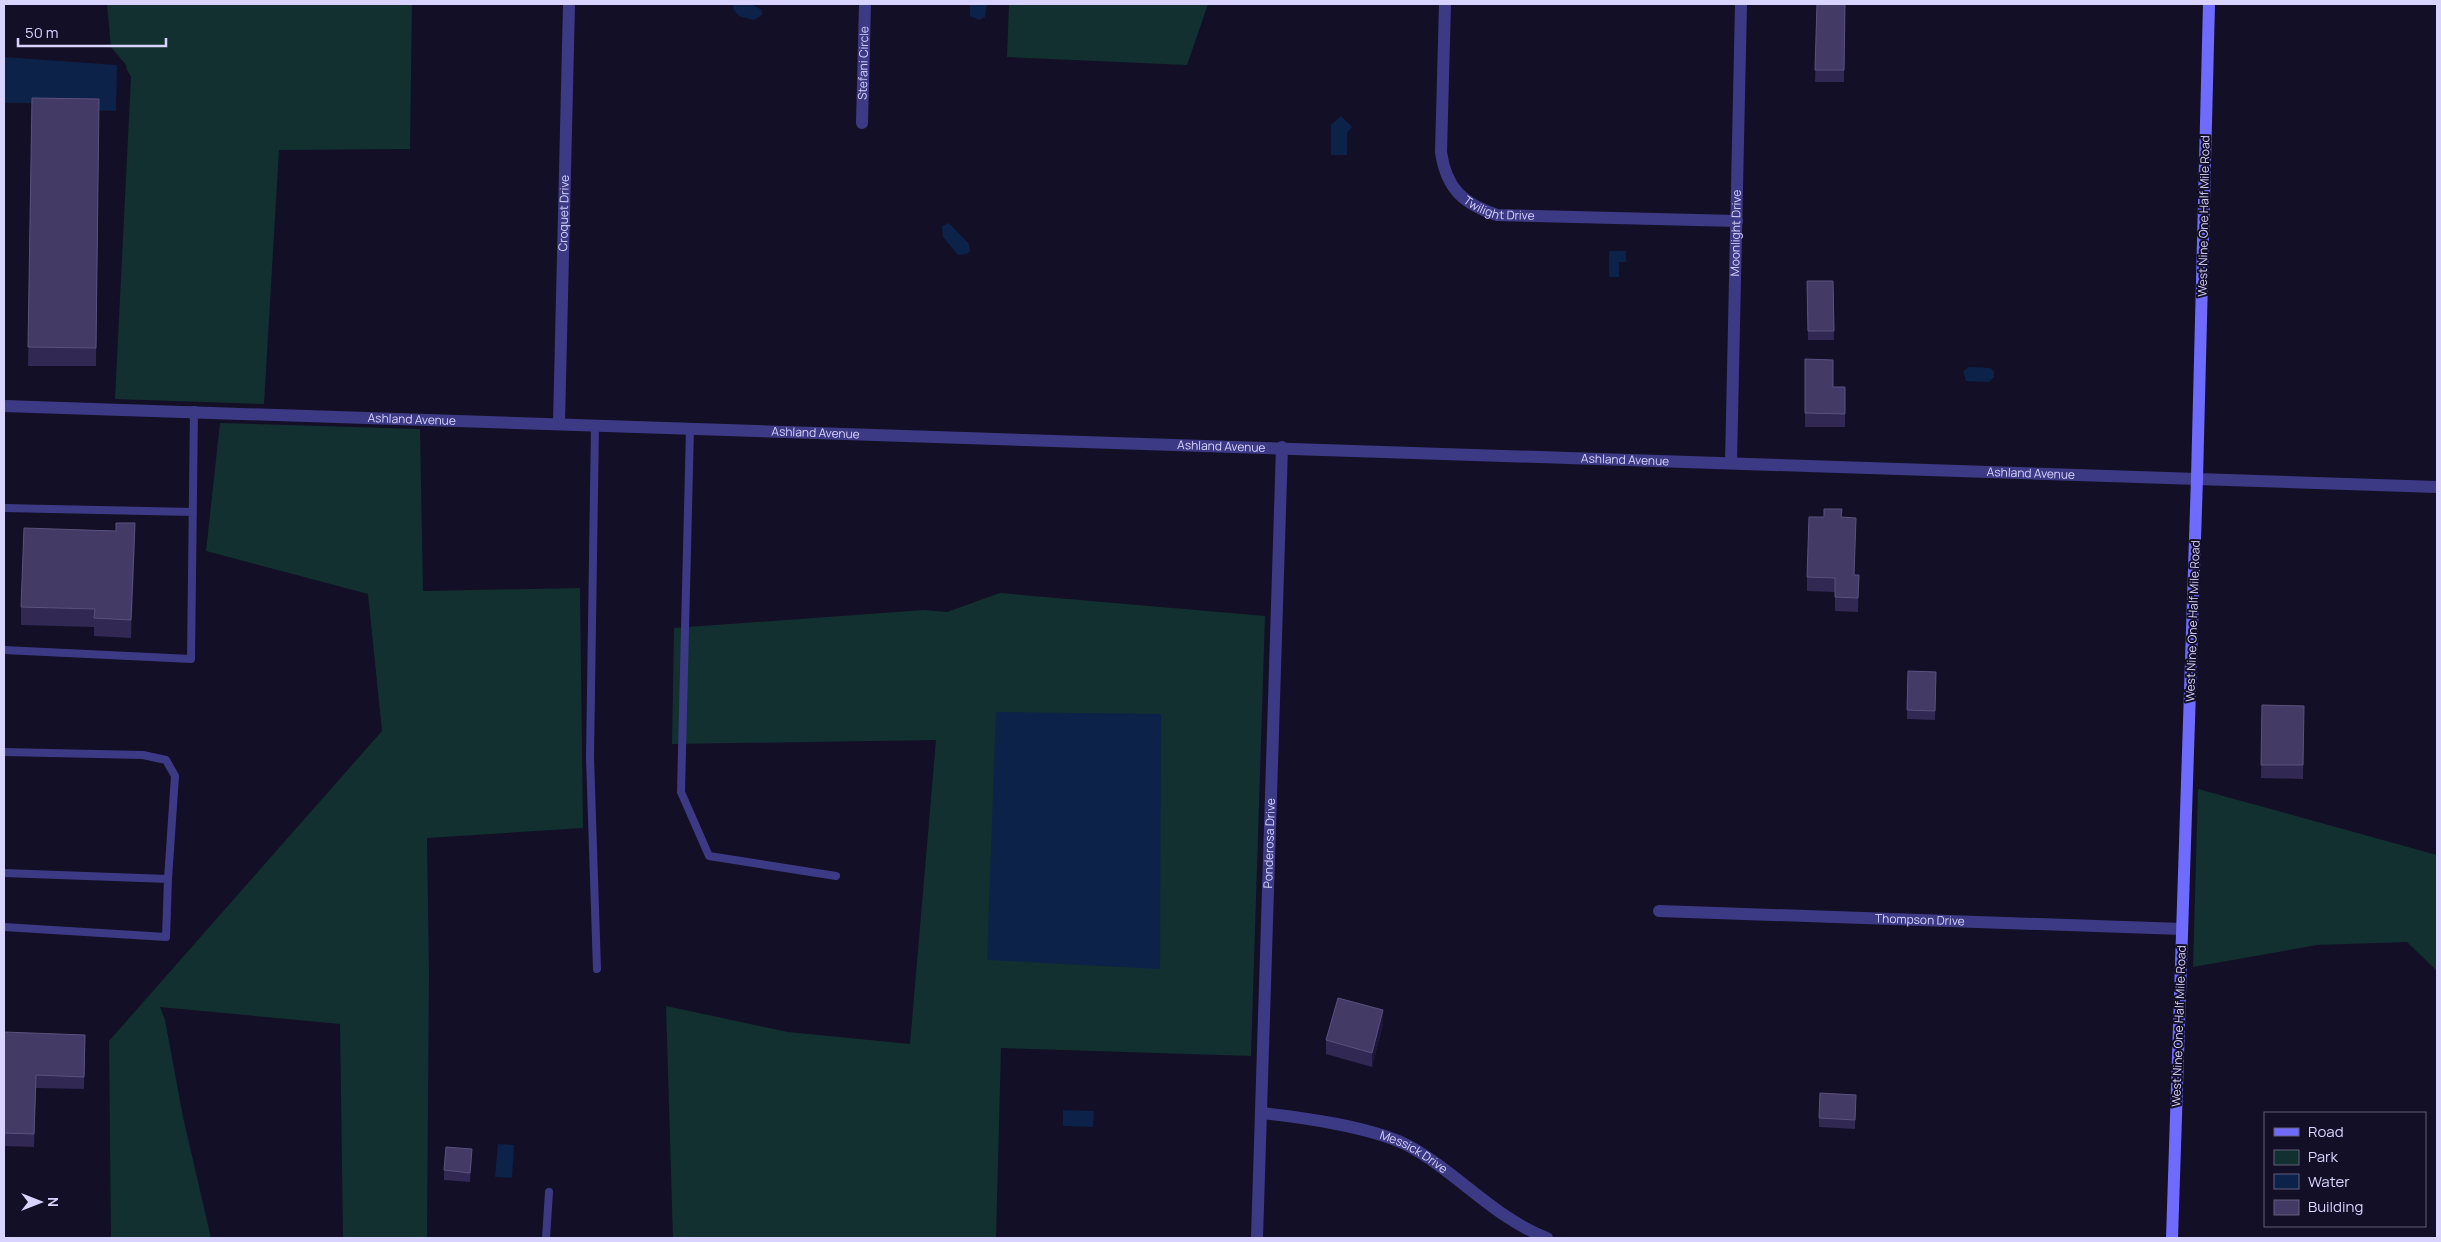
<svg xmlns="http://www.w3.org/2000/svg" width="2441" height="1242" viewBox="0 0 2441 1242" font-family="Manrope,sans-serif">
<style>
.green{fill:#12302f}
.water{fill:#0c2248}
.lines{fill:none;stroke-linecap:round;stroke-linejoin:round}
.lane{stroke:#3d3a85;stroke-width:8}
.street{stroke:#3d3a85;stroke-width:12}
.secondary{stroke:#6f6bff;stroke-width:12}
.wall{fill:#312854}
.shaded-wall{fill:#1d163a}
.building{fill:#433a66;stroke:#5a527e}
.labels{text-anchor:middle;stroke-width:4;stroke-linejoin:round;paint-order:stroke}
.street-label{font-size:12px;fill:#d9d4ff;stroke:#130f26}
</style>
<rect width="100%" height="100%" fill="#130f26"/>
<!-- green -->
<path class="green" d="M107,4h305l-2,145 -131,1 -15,254 -149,-5 16,-322 -4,-7 -1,-5 -15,-18z
M1009,4h199l-21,61 -180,-8z
M220,423l200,6 3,162 157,-3 3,240 -156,10 2,134 -2,266h-84l-3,-214 -180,-17 5,13 18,97 28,121h-100l-2,-197 273,-310 -14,-137 -162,-43z
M1000,593l265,23 -14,440 -250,-8 -5,190h-323l-7,-232 122,26 122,12 26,-304 -264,4 2,-116 250,-18 23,2z
M2198,789l239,66v116l-30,-29 -90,3 -124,22z"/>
<!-- water -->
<path class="water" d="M734,4h17l11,6v5l-8,5 -15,-4 -6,-7z
M970,4h17l-2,13 -6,3 -9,-4z
M4,57l113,8 -1,46 -71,-2 -14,-6h-27z
M1341,116l11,11 -5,6v22h-16v-30z
M949,223l20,21 1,7 -3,3 -9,1 -15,-18 -1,-11z
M1609,251h17v11h-7v15h-10z
M1969,367l21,1 4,3v6l-5,5 -23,-1 -3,-10z
M996,712l165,2 -1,255 -173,-9z
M1063,1110l31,1 -1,16 -30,-1z
M498,1144l16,1 -2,33 -17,-1z"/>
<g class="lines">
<!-- lane -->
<path class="lane" d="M595,425l-5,332 7,212
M690,428l-9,364 28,64 127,20
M4,508l189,4
M4,650l187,9 3,-249
M4,752l139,3 23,5 9,16 -7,103
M4,873l164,6 -2,58 -162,-10
M546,1238l3,-46"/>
<!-- street -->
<g class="street">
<path id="s1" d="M1445,4l-4,148c5,36 22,52 56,63l240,6"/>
<path id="s2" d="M862,123l3,-119"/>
<path id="s3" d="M4,406l2433,81"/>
<path id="s4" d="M559,423l10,-419"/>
<path id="s5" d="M1731,463l10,-459"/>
<path id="s6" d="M1659,911l523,18"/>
<path id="s7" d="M1261,1113c40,4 110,14 146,32 49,26 87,73 140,93"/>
<path id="s8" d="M1257,1238l25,-791"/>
</g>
<!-- secondary -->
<path class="secondary" d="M2172,1238l25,-760 12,-474"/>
</g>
<!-- wall -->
<path class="wall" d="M1817,4h28l-1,78h-29z
M32,98l67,1 -3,267h-68z
M1807,281h26l1,59h-26z
M1805,359l28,28h12v40h-40z
M1824,517h18l13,58h4l-1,37 -23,-1v-19l-28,-1v-14z
M135,541l-4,97 -37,-2v-9l-73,-2v-18z
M1908,671l28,1 -1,48 -28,-1z
M2262,705l42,1 -1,73 -42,-1z
M1383,1024l-11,43 -46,-13v-14z
M4,1032l81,15 -1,42 -48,-1 -2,59 -30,-1z
M1856,1095l-1,34 -36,-2v-9z
M472,1158l-2,24 -26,-2v-10z"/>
<!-- shaded-wall -->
<path class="shaded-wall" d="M135,523v18l-4,97v-18z
M1383,1010v14l-11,43v-14z
M472,1149v9l-2,24v-9z"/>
<!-- building -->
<path class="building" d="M1817,4h28l-1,66h-29z
M32,98l67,1 -3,249 -68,-1z
M1807,281h26l1,50h-26z
M1805,359l28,1v27h12v27l-40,-1z
M1824,509h18l-1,8 15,1 -2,57h5l-1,23 -23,-1v-19l-28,-1 2,-60h15z
M116,523h19l-4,97 -37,-2 1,-9 -74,-2 3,-79 92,3z
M1908,671l28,1 -1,39 -28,-1z
M2262,705l42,1 -1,59h-42z
M1338,998l45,12 -11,43 -46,-13z
M4,1032l81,3 -1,42 -48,-2 -2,59 -30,-1z
M1820,1093l36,2 -1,25 -36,-2z
M446,1147l26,2 -2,24 -26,-3z"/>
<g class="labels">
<!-- street labels -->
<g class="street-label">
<text dy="4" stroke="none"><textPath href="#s2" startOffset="60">Stefani Circle</textPath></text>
<text dy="4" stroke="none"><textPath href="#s1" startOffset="239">Twilight Drive</textPath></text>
<text dy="4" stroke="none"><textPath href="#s4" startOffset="210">Croquet Drive</textPath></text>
<text transform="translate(2204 216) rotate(-89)" y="4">West Nine One Half Mile Road</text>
<text dy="4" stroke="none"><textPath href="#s5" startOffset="230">Moonlight Drive</textPath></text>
<text dy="4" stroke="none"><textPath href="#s3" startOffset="408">Ashland Avenue</textPath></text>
<text dy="4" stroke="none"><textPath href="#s3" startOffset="812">Ashland Avenue</textPath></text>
<text dy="4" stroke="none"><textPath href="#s3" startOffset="1218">Ashland Avenue</textPath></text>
<text dy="4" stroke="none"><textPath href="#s3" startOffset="1622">Ashland Avenue</textPath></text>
<text dy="4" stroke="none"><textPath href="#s3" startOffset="2028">Ashland Avenue</textPath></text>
<text transform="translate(2193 621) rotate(-88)" y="4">West Nine One Half Mile Road</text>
<text dy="4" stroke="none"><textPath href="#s8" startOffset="395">Ponderosa Drive</textPath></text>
<text dy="4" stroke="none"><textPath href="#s6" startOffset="261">Thompson Drive</textPath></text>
<text transform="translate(2179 1026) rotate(-88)" y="4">West Nine One Half Mile Road</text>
<text dy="4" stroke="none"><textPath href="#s7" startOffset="159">Messick Drive</textPath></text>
</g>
</g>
<!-- border -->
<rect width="2441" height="1242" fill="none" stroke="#d9d4ff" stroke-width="10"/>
<!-- legend -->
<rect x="2264" y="1112" width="162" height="115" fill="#130f26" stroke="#625e7d"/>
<rect x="2274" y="1128" width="25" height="8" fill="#6f6bff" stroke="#625e7d"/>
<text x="2308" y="1137" font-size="15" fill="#d9d4ff">Road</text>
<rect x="2274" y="1150" width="25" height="15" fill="#12302f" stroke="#625e7d"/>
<text x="2308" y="1162" font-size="15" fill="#d9d4ff">Park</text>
<rect x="2274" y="1174" width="25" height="15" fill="#0c2248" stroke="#625e7d"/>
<text x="2308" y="1187" font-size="15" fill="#d9d4ff">Water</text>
<rect x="2274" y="1200" width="25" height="15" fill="#433a66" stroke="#625e7d"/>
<text x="2308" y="1212" font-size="15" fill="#d9d4ff">Building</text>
<!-- north arrow -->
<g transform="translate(40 1202) rotate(90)" stroke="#130f26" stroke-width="4" paint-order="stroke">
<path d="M0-4L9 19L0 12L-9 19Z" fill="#d9d4ff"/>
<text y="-8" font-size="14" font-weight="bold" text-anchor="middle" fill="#d9d4ff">N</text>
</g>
<!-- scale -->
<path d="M18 38v8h148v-8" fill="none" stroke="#d9d4ff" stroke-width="2.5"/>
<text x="25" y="38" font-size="15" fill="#d9d4ff" stroke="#130f26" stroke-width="4" paint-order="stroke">50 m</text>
</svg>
